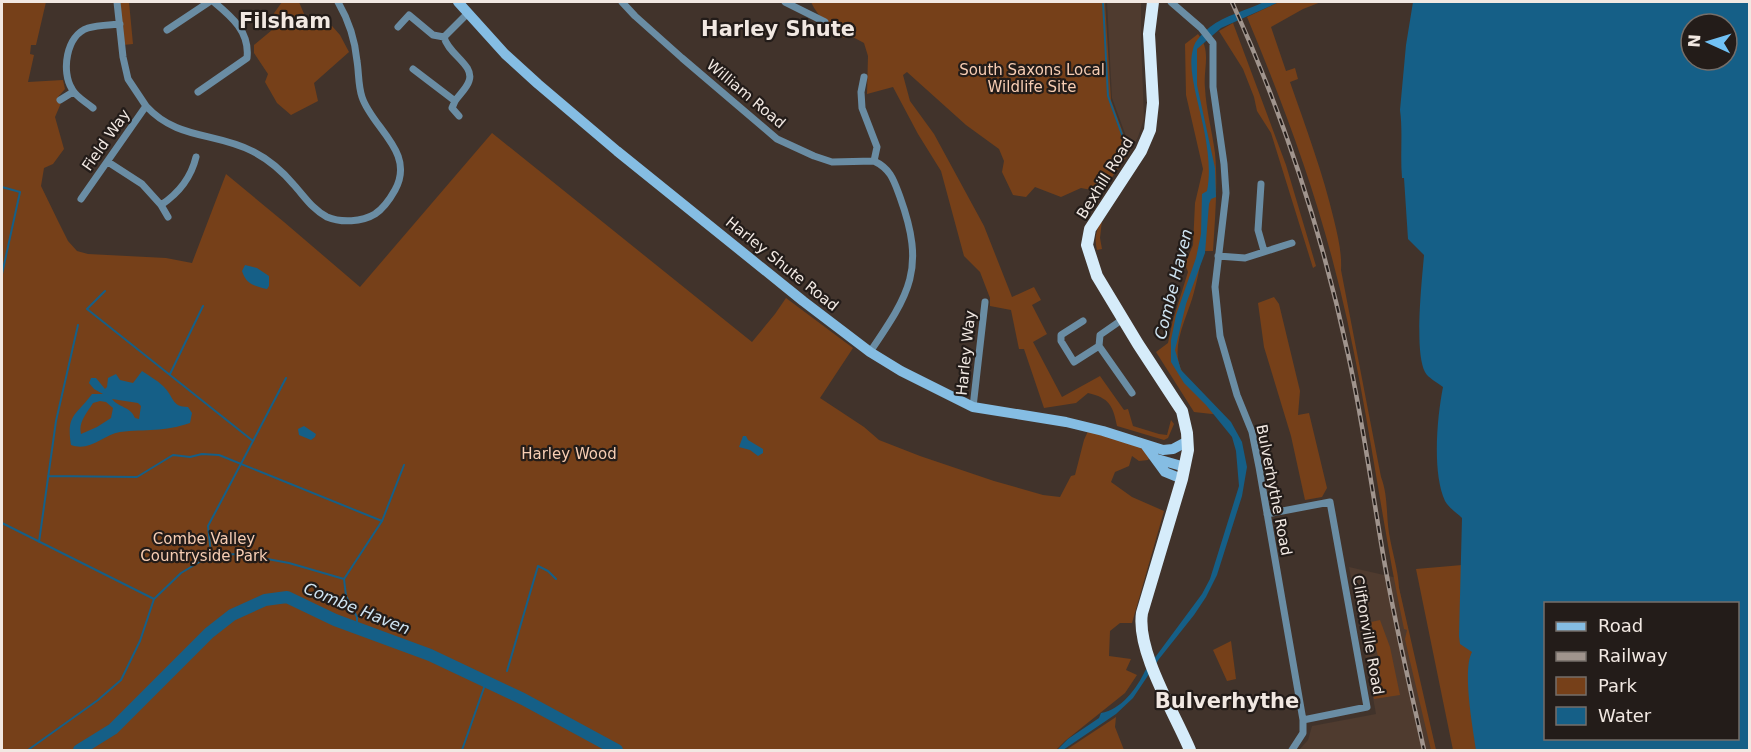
<svg xmlns="http://www.w3.org/2000/svg" width="1751" height="752" viewBox="0 0 1751 752" font-family="'DejaVu Sans',sans-serif">
<style>
.built{fill:#4f3b2f}
.green{fill:#764019}
.water{fill:#155f87;fill-rule:evenodd}
.lines{fill:none;stroke-linecap:round;stroke-linejoin:round}
.stream{stroke:#155f87;stroke-width:2}
.river{stroke:#155f87;stroke-width:12}
.minor{stroke:#6a8da4;stroke-width:7}
.secondary{stroke:#85bde3;stroke-width:10}
.trunk{stroke:#d6ecfa;stroke-width:12}
.rail-casing{stroke:#a0948d;stroke-width:4.5}
.rail{stroke:#231c19;stroke-width:2;stroke-dasharray:7;stroke-linecap:butt}
.labels{text-anchor:middle;stroke-width:4.5;stroke-linejoin:round;paint-order:stroke}
.park-label{font-size:15px;fill:#f7cdb3;stroke:#231c19}
.street-label{font-size:15px;fill:#f1e8e2;stroke:#231c19}
.water-label{font-size:16px;font-style:italic;fill:#cfe4f2;stroke:#231c19}
.district-label{font-size:21px;font-weight:bold;fill:#f1e8e2;stroke:#231c19}
</style>
<rect width="100%" height="100%" fill="#41332b"/>
<!-- built -->
<path class="built" d="M1107,2h34v37l3,80 -6,18 -7,13 -19,-52z
M1349,567l48,11 23,107 16,65h-137l9,-10 4,-14 64,-12z"/>
<!-- green -->
<path class="green" d="M2,2h44l-10,43h-5l-1,9 4,1 -6,27 35,-2 2,9 -7,8 3,6 -6,14 9,32 -11,15 -9,4 -3,18 17,35 10,20 9,10 11,3 78,4 26,5 34,-89 58,48 76,65 132,-154 260,209 23,-28 11,-16 67,50 -33,50 44,29 15,13 41,16 74,25 49,14 17,2 11,-21 4,-1 9,-35 4,-9 51,12 11,14 -2,3 -9,1 -7,-5 -3,10 -14,6 -4,10 21,15 32,14 -32,112h-12l-10,8 -1,25 22,3 -5,11 11,5 -12,18 -60,48 -9,9h-1054z
M119,2h10l4,42 -10,1z
M282,2h17l11,26 22,-2 8,9 9,17 -35,31 4,18 -27,14 -14,-12 -12,-21 3,-8 -14,-21v-8l24,-20 -6,-9z
M811,2h294l6,98 19,52 -22,31 -8,-2 -3,10 -16,-3 -20,9 -26,-10 -9,10 -13,-2 -11,-23 2,-11 -5,-12 -33,-24 -59,-53 -4,3 7,26 24,33 50,92 28,71 22,-10 7,13 -9,5 15,29 -14,8 29,55 38,-21 24,34 4,-1 5,17 26,8 8,1 4,-15 3,4 -6,14 -4,2 -47,-14c-4,-21 -8,-28 -29,-33l-12,10 -32,5 -20,-59h-5l-8,-39 -21,-4v-8l-10,-26 -16,-16 -23,-85 -23,-37 -25,-47 -26,7 1,-38 -4,-13 -13,-7 -7,2c-14,-10 -26,-21 -33,-36z
M1279,2h42l-18,7 -32,18 15,44 9,-3 3,11 -8,3c16,46 33,91 44,138 4,17 8,33 7,50l40,207c7,18 5,36 8,56 3,19 9,36 10,55l37,162h-5l-22,-93 -4,-18 2,-9 -3,-1c-26,-123 -39,-249 -72,-371 -22,-83 -52,-162 -85,-241z
M1233,23l53,142 30,101 -3,2 -42,-135 -14,-22 -3,-14 -11,-28 -24,-38z
M1198,34c14,17 5,34 7,54 1,21 7,43 10,65 3,32 0,65 -2,98h-10c-3,13 -5,27 -9,41 -6,25 -26,56 -11,81 8,13 27,27 38,42l-27,-3 -38,-60 12,-9 5,-23 15,-48 -3,-8 8,-19 2,-42 8,-34 -17,-74 -1,-51z
M1102,220l-2,18 2,11 -5,1c-3,-11 -1,-20 5,-30z
M1274,297l5,7 21,87 -2,24 11,-2 18,75 -5,9 -17,3 -14,-64 -27,-89 -6,-44z
M1720,543l17,61h-191v134h192l11,12h-296l-37,-181z
M1380,620l10,27 10,48 -26,4 -6,-34 9,-2 -1,-5 2,-1 -7,-35z
M1231,641l5,38 -9,2 -14,-31z
M1116,717l-1,10 9,23h-58z"/>
<!-- water -->
<path class="water" d="M1264,2h15l-58,26 -24,21v36l18,83 1,29 -5,2 -2,5 -4,49 -19,51 -11,46 6,20 50,52 11,20 5,25 -5,29 -25,79 -11,22 -12,18 -35,44 -26,39 -17,16 -53,36h-6l11,-11 31,-21 2,-5c20,-3 36,-25 44,-42l57,-77 8,-15 29,-93 -3,-35 -4,-14 -26,-32 -22,-22 -13,-21v-22l5,-25 20,-57 5,-24 1,-40 5,-3c6,-30 -4,-66 -11,-96 -3,-15 -7,-31 -3,-46 2,-9 10,-16 17,-22 14,-11 37,-17 54,-25z
M1413,2h336v748h-273c-3,-21 -14,-80 -4,-98l-12,-8 -1,-8 3,-118c-5,-5 -13,-10 -17,-17 -13,-28 -8,-84 -2,-114 -6,-5 -15,-9 -18,-15 -11,-21 -3,-91 -1,-117l-16,-16 -4,-61h-2c-2,-23 1,-47 -2,-68l6,-65zM1691,24h36v36h-36zM1546,604h192v134h-192z
M245,265l12,3 12,8v10l-2,3c-13,-3 -21,-5 -25,-18z
M142,371c7,5 15,9 21,15 11,10 8,21 25,21l4,6 -2,10c-26,9 -44,6 -70,9 -17,3 -30,20 -49,13 -5,-31 5,-29 21,-51h11l-9,-5 -5,-6 2,-5h5l9,11 2,-2 1,-9 8,-4 4,6 13,3zM112,399l26,4 3,3 -2,13 -4,-1c-5,-12 -16,-10 -23,-19zM100,401l6,1 7,6 -2,10 -14,9 -16,7c-3,-12 6,-21 12,-31z
M304,426l12,8 -1,3 -4,3 -12,-5 -1,-6z
M743,436h3l2,4 15,9v4l-5,3 -8,-6 -11,-3z"/>
<g class="lines">
<!-- stream -->
<path class="stream" d="M1103,2l5,94 20,55
M2,187l18,5 -18,82
M105,291l-18,18 166,132 -45,85 3,28
M170,374l33,-68
M253,441l33,-63
M48,476l89,1 36,-22 17,2 12,-3 17,1 163,66
M2,523l152,76
M39,542l17,-121 22,-96
M344,579l38,-58 22,-56
M507,671l31,-105 10,5 8,8
M28,750l70,-50 23,-20 19,-39 14,-42 27,-26 30,-18 30,-1 48,9 55,16 2,17 11,21v11
M462,750l24,-68"/>
<!-- river -->
<path class="river" d="M79,750l34,-21 96,-96 23,-18 33,-15 22,-3 48,23 95,35 93,44 94,51"/>
<!-- minor -->
<path class="minor" d="M622,2l13,14 47,42 95,81 37,17 18,6 42,-1
M785,2l40,20
M1171,2l30,26 12,15v44l11,77 2,29 -11,94 5,49 17,59 15,37 7,35 44,253v13l-11,17
M398,27l11,-12 24,20 11,2c4,17 31,28 25,44 -2,7 -10,14 -14,20
M167,30l42,-28
M444,37l24,-24
M413,69l42,32 -3,7 7,8
M864,77l-3,15 1,16 15,39 -3,14c17,8 20,20 26,36 26,72 10,96 -30,155
M198,92l49,-34c3,-26 -15,-41 -33,-56
M60,100l13,-8
M146,106c31,34 69,26 106,45 16,8 31,21 42,34 10,11 19,25 33,32 14,6 35,5 48,-3 9,-6 15,-15 20,-24 21,-38 -23,-62 -33,-93 -4,-12 -3,-24 -5,-36 -2,-22 -8,-40 -19,-59
M93,108c-7,-6 -17,-11 -21,-19 -11,-17 -6,-54 16,-61 9,-3 22,-3 32,-4
M108,162l34,22 19,21c18,-12 30,-27 35,-48
M1261,184l-3,46 6,21
M81,199l65,-93 -18,-27 -5,-22 -6,-55
M161,205l7,12
M1218,256l27,2 47,-15
M1123,319l-23,16 -1,11 33,47
M1083,321l-22,14v6l13,21 25,-16
M973,407l12,-105
M1267,514l63,-12 37,205 -64,13"/>
<!-- secondary -->
<path class="secondary" d="M458,2l47,52 33,30 79,67 186,150 67,51 31,19 72,36 93,15 37,9 60,19 10,-1 15,-8
M1146,446l19,26 17,7
M1157,459l28,8"/>
<!-- trunk -->
<path class="trunk" d="M1153,2l-4,32 4,69 -3,27 -9,21 -51,78 -3,16 10,31 41,68 38,58 6,9 5,22 1,17 -6,29 -40,134c-6,38 33,101 48,137"/>
<defs>
<path id="rail" d="M1232,2c51,112 90,231 116,352 15,68 24,137 36,206 11,64 26,127 40,190"/>
</defs>
<!-- rail casing -->
<use href="#rail" class="rail-casing"/>
<!-- rail -->
<use href="#rail" class="rail"/>
</g>
<g class="labels">
<!-- park labels -->
<g class="park-label">
<text x="1032" y="75">South Saxons Local<tspan x="1032" dy="17">Wildlife Site</tspan></text>
<text x="569" y="459">Harley Wood</text>
<text x="204" y="544">Combe Valley<tspan x="204" dy="17">Countryside Park</tspan></text>
</g>
<!-- street labels -->
<g class="street-label">
<text transform="translate(746 94) rotate(40)" y="5">William Road</text>
<text transform="translate(106 140) rotate(-55)" y="5">Field Way</text>
<text transform="translate(1105 178) rotate(-58)" y="5">Bexhill Road</text>
<text transform="translate(782 264) rotate(39)" y="5">Harley Shute Road</text>
<text transform="translate(966 353) rotate(-84)" y="5">Harley Way</text>
<text transform="translate(1274 490) rotate(79)" y="5">Bulverhythe Road</text>
<text transform="translate(1368 635) rotate(80)" y="5">Cliftonville Road</text>
</g>
<!-- water labels -->
<g class="water-label">
<text transform="translate(1173 284) rotate(-76)" y="6">Combe Haven</text>
<text transform="translate(357 608) rotate(22)" y="6">Combe Haven</text>
</g>
<!-- district labels -->
<g class="district-label">
<text x="285" y="28">Filsham</text>
<text x="778" y="36">Harley Shute</text>
<text x="1227" y="708">Bulverhythe</text>
</g>
</g>
<!-- border -->
<rect width="1751" height="752" fill="none" stroke="#f1e8e2" stroke-width="6"/>
<!-- legend -->
<rect x="1544" y="602" width="195" height="138" fill="#231c19" stroke="#756e69" stroke-width="1.5"/>
<rect x="1556" y="622" width="30" height="9" fill="#85bde3" stroke="#756e69" stroke-width="1.5"/>
<text x="1598" y="632" font-size="18" fill="#f1e8e2">Road</text>
<rect x="1556" y="652" width="30" height="9" fill="#a0948d" stroke="#756e69" stroke-width="1.5"/>
<text x="1598" y="662" font-size="18" fill="#f1e8e2">Railway</text>
<rect x="1556" y="677" width="30" height="18" fill="#764019" stroke="#756e69" stroke-width="1.5"/>
<text x="1598" y="692" font-size="18" fill="#f1e8e2">Park</text>
<rect x="1556" y="707" width="30" height="18" fill="#155f87" stroke="#756e69" stroke-width="1.5"/>
<text x="1598" y="722" font-size="18" fill="#f1e8e2">Water</text>
<!-- north arrow -->
<g transform="translate(1709 42) rotate(274)"><circle r="28" fill="#231c19" stroke="#756e69" stroke-width="1.5"/>
<path d="M0-4.5L10 22L0 15L-10 22Z" fill="#71c1f5"/>
<text y="-9" font-size="16" font-weight="bold" text-anchor="middle" fill="#f1e8e2">N</text>
</g>
</svg>
